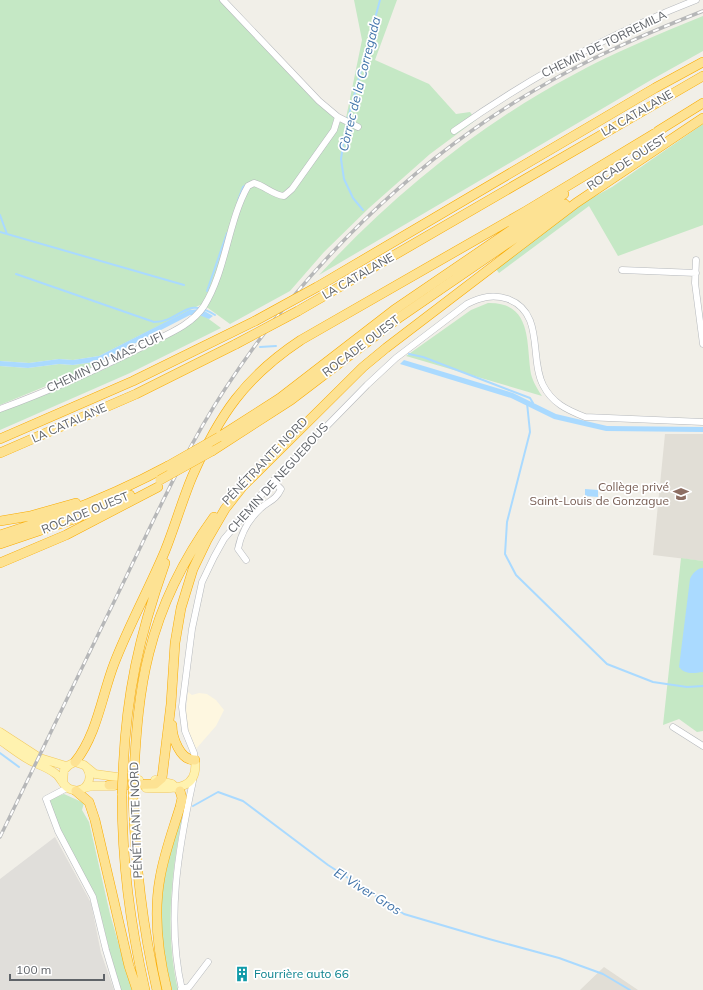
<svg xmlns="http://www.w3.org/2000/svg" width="703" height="990" viewBox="0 0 703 990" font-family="Mulish,sans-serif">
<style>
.commercial{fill:#fef7e0}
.industrial{fill:#e0deda}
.education{fill:#e1ded6}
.green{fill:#c5e8c5}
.water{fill:#aadaff}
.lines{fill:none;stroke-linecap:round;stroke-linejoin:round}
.stream{stroke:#aadaff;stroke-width:2}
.minor-casing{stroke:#b5b8bc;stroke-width:7}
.major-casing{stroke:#f2c960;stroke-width:9}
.highway-casing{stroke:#f9ab00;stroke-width:10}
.minor{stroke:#fff;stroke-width:6}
.major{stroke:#fff2af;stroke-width:8}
.highway{stroke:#fde293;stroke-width:9}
.rail-casing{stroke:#b6b7b8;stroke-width:3.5}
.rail{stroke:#fff;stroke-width:2;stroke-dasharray:6;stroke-linecap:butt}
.highway-bridge-casing{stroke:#f9ab00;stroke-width:10;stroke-linecap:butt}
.highway-bridge{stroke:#fde293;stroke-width:9}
.labels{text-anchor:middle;stroke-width:3.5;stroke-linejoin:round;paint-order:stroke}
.street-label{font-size:12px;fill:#5f6368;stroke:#fff}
.education-label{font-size:12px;fill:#785e54;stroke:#fff;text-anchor:end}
.culture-label{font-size:12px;fill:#0d838f;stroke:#fff;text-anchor:start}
.water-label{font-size:13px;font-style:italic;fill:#4174aa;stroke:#fff}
</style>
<rect width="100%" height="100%" fill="#f1efe8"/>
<!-- commercial -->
<path class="commercial" d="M188,692l4,3 7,-2 8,1 9,6 8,10 -8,16 -20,23 -9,-18 -2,-9z"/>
<!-- industrial -->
<path class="industrial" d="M55,837l36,66 10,50 13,37h-114v-111z"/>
<!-- education -->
<path class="education" d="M665,434h38v127l-50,-6z
M604,967l34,23h-58z"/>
<!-- green -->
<path class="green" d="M0,0h219l98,103 19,16 10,-1 16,-78 -8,-40h43l-22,60 54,24 27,30 14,-2 6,8 -46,34 -61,54 -45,44 -34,39 -60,33 -22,-16 -8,-3 -101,51 -26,4 -14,-1 -30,4 -29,-2z
M703,16v35l-52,29 -332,195c74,-80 158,-149 254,-200 42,-23 86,-41 130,-59z
M703,124v101l-85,31 -29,-50 -90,67 -3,-4 90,-68 26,-14z
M488,303c45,-1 38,41 43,71 2,8 7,16 11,22l-136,-40 65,-46z
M199,315l7,2 15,11 -91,45 -130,57v-18l105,-43 67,-34z
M101,361l1,2 -102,42v-39l28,2 31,-4 14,1z
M681,558l22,3v170l-6,1 -18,-13 -16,6z
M64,794l20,9 -2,7 7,12 21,92 22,76h-11l-12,-41 -13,-53 -36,-66 -11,-30z
M182,807h2c-12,61 -20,122 -6,183h-6c-6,-25 -12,-52 -11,-78 1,-36 13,-71 21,-105z"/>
<!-- water -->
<path class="water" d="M201,309l12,7 -4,3 -10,-4h-9l-89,46 -28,4 -14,-1 -31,4 -28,-2v-5l29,2 30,-4 14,1 26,-4 90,-46z
M404,360l109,33 43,21 51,12 96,1v5l-97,-1 -52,-12 -43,-21 -111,-34z
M585,489l13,1v7l-13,-1z
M703,568v104c-9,1 -18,3 -24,-5l11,-88c2,-5 7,-11 13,-11z"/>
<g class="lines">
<!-- stream -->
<path class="stream" d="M238,200l5,-13 3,-2
M363,210l-10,-12 -9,-19 -3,-20 5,-33 34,-126
M0,215l7,19
M0,232l184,53
M16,274l138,48c27,0 31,-27 61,-7
M207,291l20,-58
M260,347l16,-1
M409,354l14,3 107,41 3,5
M527,403l3,29 -23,90 -2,32 11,21 91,89 46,18 34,5 16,-1
M0,753l19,14
M193,806l25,-14 25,9 85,64 76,49 85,25 70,19 44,16 27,16"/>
<defs>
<path id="minor" d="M223,0l96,101 19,16 20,10
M454,131c75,-53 157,-98 242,-131
M696,260l-1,23 8,61
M622,270l74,3
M0,409c49,-18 98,-40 144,-63 21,-11 47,-20 60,-40 22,-35 24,-85 44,-120l6,-3c11,3 19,12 30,13l8,-7 42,-59 4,-13
M246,560l-8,-11c3,-16 11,-30 23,-41 8,-7 15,-8 20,-19l-8,-8
M673,727l30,19
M195,760l-1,-7 -9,-22 -3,-24 10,-78 10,-47 12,-25 10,-18 49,-58 94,-96 29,-27 71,-54c14,-7 26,-10 41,-5 37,14 21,59 35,86 9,18 24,25 42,32l118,5
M67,788l-21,11 12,32 35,66 13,53 12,40
M181,989l8,-2 19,-25
M182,990c-16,-70 -4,-140 11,-209"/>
<path id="major" d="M0,732l40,26 26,8
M0,740c10,7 20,15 31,21 8,4 18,7 25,13 5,4 8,13 14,15 15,6 24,-9 17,-21
M155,780l17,4 8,7
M63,783l1,-13 5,-5 6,-3 9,3 11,9 44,6
M84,788l8,-2h22
M146,788c24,0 53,5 49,-28"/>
<path id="highway" d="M658,131l45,-28
M317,287l338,-199 48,-26
M298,311l405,-235
M219,437l61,-39 114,-88 170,-116
M0,439l133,-58 122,-60
M212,451l79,-51 109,-83 165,-113
M0,453l136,-59 100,-50
M0,521l30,-5 46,-13
M0,535c58,-18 114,-40 168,-69
M0,544l74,-25 56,-24
M0,563l66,-28 92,-48
M172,725c0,12 8,36 23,35
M75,762c22,-27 27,-67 39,-98 15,-39 35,-75 51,-113 10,-25 17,-50 27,-74 27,-62 53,-100 109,-137l225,-129 136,-82
M123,773c3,-78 16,-137 42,-210
M134,773c2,-40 5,-81 15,-120 12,-48 36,-96 65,-136
M109,785l46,-1 7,-6 9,-74 4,-61 6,-35 12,-39 14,-29 18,-31 18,-23 120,-119 23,-19 190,-145 127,-85
M76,791l13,11 6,18 34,146 8,24
M122,794c0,69 8,129 23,196
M133,795c2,66 9,130 24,195
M167,990c-9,-37 -14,-74 -7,-112 4,-24 13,-48 20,-71l2,-9 -2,-7"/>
</defs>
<!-- minor casing -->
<use href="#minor" class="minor-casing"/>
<!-- major casing -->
<use href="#major" class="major-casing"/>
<!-- highway casing -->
<use href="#highway" class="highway-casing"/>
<!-- minor -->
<use href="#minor" class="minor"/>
<!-- major -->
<use href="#major" class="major"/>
<!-- highway -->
<use href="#highway" class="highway"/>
<defs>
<path id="rail" d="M0,837c43,-88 85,-176 128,-264 30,-62 59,-126 97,-184 79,-121 185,-226 310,-299 54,-32 110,-56 168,-79"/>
</defs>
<!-- rail casing -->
<use href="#rail" class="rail-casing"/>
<!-- rail -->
<use href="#rail" class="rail"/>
<defs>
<path id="highway-bridge" d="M255,321l62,-34
M236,344l62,-33
M168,466l51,-29
M160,480l52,-29
M122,794l1,-21
M133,795l1,-22"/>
</defs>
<!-- highway-bridge casing -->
<use href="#highway-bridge" class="highway-bridge-casing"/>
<!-- highway-bridge -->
<use href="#highway-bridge" class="highway-bridge"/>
</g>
<!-- icons -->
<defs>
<symbol id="school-bare" viewBox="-9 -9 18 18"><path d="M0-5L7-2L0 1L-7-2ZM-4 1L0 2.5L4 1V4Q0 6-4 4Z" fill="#8d6e63" stroke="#fff" stroke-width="2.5" paint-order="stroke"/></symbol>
<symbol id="building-bare" viewBox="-9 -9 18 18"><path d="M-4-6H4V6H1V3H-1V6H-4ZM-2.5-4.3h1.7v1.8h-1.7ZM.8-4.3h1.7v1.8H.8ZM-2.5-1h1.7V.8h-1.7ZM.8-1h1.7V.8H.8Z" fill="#0f9aa8" stroke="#fff" stroke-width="2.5" paint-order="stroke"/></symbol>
</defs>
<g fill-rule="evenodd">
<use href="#school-bare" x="670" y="483" width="22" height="22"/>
<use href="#building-bare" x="231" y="963" width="22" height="22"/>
</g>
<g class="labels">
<!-- street labels -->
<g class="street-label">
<text transform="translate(604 44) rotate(-26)" y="4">CHEMIN DE TORREMILA</text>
<text transform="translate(637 113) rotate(-30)" y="4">LA CATALANE</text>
<text transform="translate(627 162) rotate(-33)" y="4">ROCADE OUEST</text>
<text transform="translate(358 276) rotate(-30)" y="4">LA CATALANE</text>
<text transform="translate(361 346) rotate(-37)" y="4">ROCADE OUEST</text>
<text transform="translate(105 362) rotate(-25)" y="4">CHEMIN DU MAS CUFI</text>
<text transform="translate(69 423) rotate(-24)" y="4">LA CATALANE</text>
<text transform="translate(265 461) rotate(-46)" y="4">PÉNÉTRANTE NORD</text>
<text transform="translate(278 478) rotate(-48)" y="4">CHEMIN DE NEGUEBOUS</text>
<text transform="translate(85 513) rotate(-22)" y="4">ROCADE OUEST</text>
<text transform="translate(136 820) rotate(-92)" y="4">PÉNÉTRANTE NORD</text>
</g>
<!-- education labels -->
<g class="education-label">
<text x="669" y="491">Collège privé<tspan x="669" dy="14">Saint-Louis de Gonzague</tspan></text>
</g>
<!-- culture labels -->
<g class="culture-label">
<text x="254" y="978">Fourrière auto 66</text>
</g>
<!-- water labels -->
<g class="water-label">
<text transform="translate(359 84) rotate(-76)" y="5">Còrrec de la Corregada</text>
<text transform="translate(368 891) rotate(32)" y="5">El Viver Gros</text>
</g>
</g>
<!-- scale -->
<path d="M10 974v6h94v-6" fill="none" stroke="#5f6368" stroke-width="2"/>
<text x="16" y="974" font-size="12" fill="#5f6368" stroke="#ffffff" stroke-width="3" paint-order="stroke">100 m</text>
</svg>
